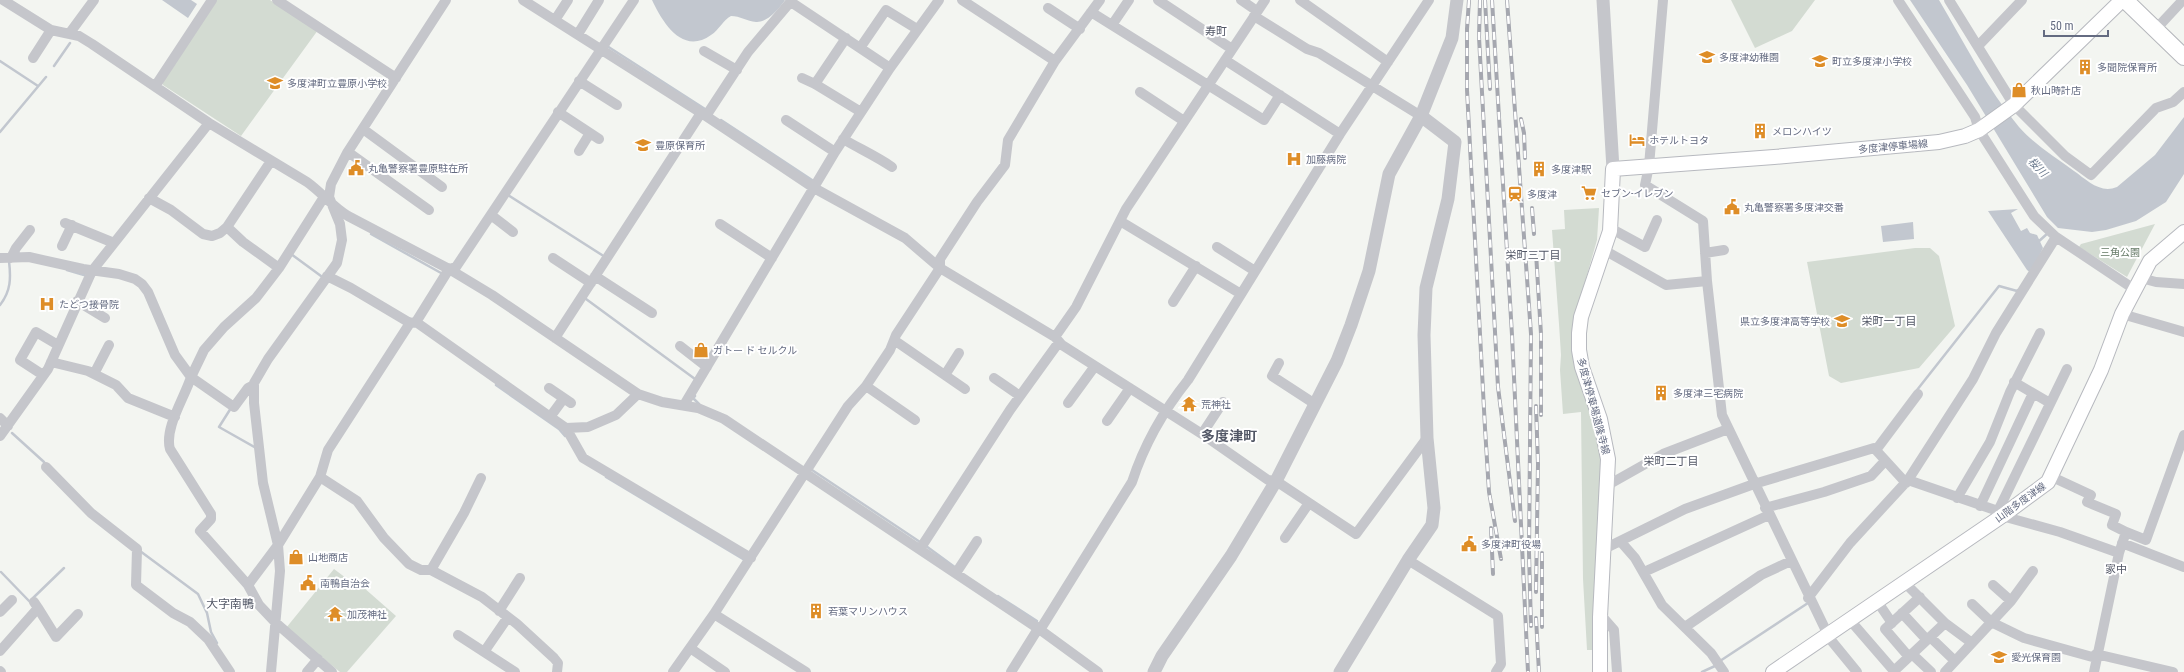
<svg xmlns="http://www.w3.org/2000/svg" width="2184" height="672" viewBox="0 0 2184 672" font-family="'Roboto Condensed','Noto Sans JP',sans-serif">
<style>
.green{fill:#d3dbd2}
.water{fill:#c2c7cf}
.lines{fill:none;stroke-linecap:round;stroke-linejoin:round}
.stream{stroke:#c2c7cf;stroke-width:2.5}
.secondary-casing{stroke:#b7b9bf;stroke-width:16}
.primary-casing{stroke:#b5b7bc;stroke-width:18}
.minor{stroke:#c5c6cb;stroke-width:10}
.tertiary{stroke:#c5c6cb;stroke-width:13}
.secondary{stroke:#fff;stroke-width:14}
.primary{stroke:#fff;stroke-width:16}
.rail-casing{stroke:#a5a7af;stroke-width:4}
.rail{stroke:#fff;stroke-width:2.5;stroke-dasharray:8;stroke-linecap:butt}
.labels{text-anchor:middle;stroke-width:4;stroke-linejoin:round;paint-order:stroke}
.poi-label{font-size:10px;fill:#646b81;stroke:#fff;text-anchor:start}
.street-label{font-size:10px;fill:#646b81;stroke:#fff}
.park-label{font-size:10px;fill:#637865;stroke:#fff}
.neighbourhood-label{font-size:11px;fill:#525766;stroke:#fff}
.water-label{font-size:11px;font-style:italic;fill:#69788c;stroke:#fff}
.quarter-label{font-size:12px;fill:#525766;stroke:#fff}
.district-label{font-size:14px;font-weight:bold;fill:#525766;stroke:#fff}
</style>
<rect width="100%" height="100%" fill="#f3f5f1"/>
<!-- green -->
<path class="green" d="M215,0h55l48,30 -77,106 -78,-51 -1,-3z
M1731,0h84l-23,31 -37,17z
M1599,208l-2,32 -16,56 -8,41 4,38 20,55 4,16 2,28 -11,176h-5l-4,-71 -2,-167 -18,2 -3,-44 1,-15 -2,-31 -7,-94 13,-1 -1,-19z
M2155,224l-28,53 -48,-30 2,-3z
M1915,248h15l9,8 16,70 -36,42 -78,15 -12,-7 -22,-114z
M334,569l24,18h5l33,29 -49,56h-7l-54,-44z"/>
<!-- water -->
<path class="water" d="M162,0h29l6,4 -9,14z
M652,0h133c-5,8 -18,23 -29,22 -9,-1 -16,-6 -25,-6 -8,4 -12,14 -20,19 -29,21 -49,-14 -59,-35z
M1910,0h29c25,42 48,89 80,127 15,17 36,30 55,44 13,9 26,23 43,16l38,-32 29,-38v57l-18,28 -30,19 -30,9 -14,2 -34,-4 -11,-11 -80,-132z
M2018,209l-7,4 10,18 6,-3 3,5 7,2 6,13 -12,25 -4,-3 -39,-59z
M1913,222l1,17 -31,3 -2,-16z"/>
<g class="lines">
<!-- stream -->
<path class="stream" d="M607,46l98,63
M0,61l38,25
M54,66l16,-23
M721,120l91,60
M0,132l46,-55
M508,195l94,60
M371,234l70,39
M2038,242l10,-9
M291,254l30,22
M67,270l17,5
M586,299l109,80
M0,305c11,-14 11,-27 9,-44
M496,385l63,44 6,7
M1917,390l82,-104 18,5 1,-1
M695,396l-2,2 6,6
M231,408l-12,19 37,21
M12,433l32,29
M812,470l108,72
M606,477l137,82
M926,546l30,22
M140,551l58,43 9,19 4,19 6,11
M1,572l29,30
M998,596l39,25
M33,598l31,-30
M1720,661l88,-58
M1702,672l13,-6"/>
<defs>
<path id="secondary" d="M1600,672v-55l8,-158 -8,-40 -18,-52 -3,-17v-17l2,-16 29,-86 3,-62 161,-12 165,-15 26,-6 14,-6 35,-25 108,-105
M1773,672l229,-156 46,-34 53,-112 21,-56 28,-53 34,-29"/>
<path id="primary" d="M2125,0l59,57"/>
</defs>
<!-- secondary casing -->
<use href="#secondary" class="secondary-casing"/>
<!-- primary casing -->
<use href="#primary" class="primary-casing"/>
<!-- minor -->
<path class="minor" d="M3,0l48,30 28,6 13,8 117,79 98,59c14,10 25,24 41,34l101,53 43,26 146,99 24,8 36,6 26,11 315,210 59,43
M277,0l119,78
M523,0l183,116 108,72 91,50 35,30 115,69 7,8 140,89 66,46 8,1 80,53 71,-96
M962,0l93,61
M1158,0l74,49
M1241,0l16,11
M1300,0l88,62
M1663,0l-14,166 -4,19 58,36 4,60 15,134 108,224 27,33
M1898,0l77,117 4,13 55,86 22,21 78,52
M1949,0l65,105 51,51 26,19 65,-67 17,-6 11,-10
M791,2l99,66
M1048,8l32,21
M1091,12l173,108 16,-25
M1254,16l53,33 12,4 102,63
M555,20l13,-20
M1112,25l17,-25
M2156,29l27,-29
M69,34l25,-34
M578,34l21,-34
M1978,46l44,-46
M860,48l26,-38 31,19
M704,51l33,19
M33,58l18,-28
M1225,60l115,74
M802,78l13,6 46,28
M579,81l38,24
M815,84l31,-46
M156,85l56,-85
M1140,92l44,29
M558,112l41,27
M706,116l42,-64 44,-52
M786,120l49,32
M363,129l79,58
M843,139c17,10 33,17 49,28
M579,151l11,-18
M348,152l81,58
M149,198l22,12 32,24 9,2 8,-3 7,-6 44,-66
M491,215l22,17
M1120,221l121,73
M65,223l49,20
M720,224l52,34
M227,227l16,15 36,26
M1610,228l35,19 12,-27
M62,246l10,-21
M1217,247l38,24
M1604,250l62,35 41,-4
M1705,253l19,-3
M0,258l29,-1 54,12 36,5 16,5 7,5 6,8 27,63 16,22c-6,20 -27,51 -21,72l41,65v5l-11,12 48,54 30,-40 42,-68 8,-27 82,-127
M11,258l5,-10 14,-18
M553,258l38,25
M327,276l24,12 59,35 6,-1 150,106 22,-1 28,-12 22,-21
M595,276l57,37
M2141,278l15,4 28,2
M77,301l28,17
M1173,302l23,-36
M2122,314l62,18
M416,322l33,-53 7,-2 178,-267
M1055,337l21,-30 50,-98 139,-209
M555,338l146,-225
M894,340l71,49
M680,346l27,21
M51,362l37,9 28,14 12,13 47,19
M1279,363l-7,13 43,28
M94,374l15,-29
M43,375l-23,-15 16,-28 22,13
M945,375l14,-22
M994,378l26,18
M2014,382l36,21
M254,385l-6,3 -14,19 -43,-30 13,-27 20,-23 32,-29 23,-30 45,-71
M866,386l49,34
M549,388l22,15
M1068,403l27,-37
M684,405l151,-253 55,-84 49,-68
M550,417l14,-19
M0,418l8,8
M1107,421l23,-33
M566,428l17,30 168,100
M1202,434l21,-32
M0,436l48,-67 44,-98 117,-148
M1876,450l42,-56
M46,467l45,46 46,36 -1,36 37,28 17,9 18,17 22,33
M2050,476l41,19 -4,7 29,12 -4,11 14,7
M320,477l37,24 27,37 25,26 12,6h10l51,27 35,27 37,34 4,5 -1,9
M1908,480l65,-101 23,-46 60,-96
M1608,485l55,-31 65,-25
M1957,498l33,-56 20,-50 30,-59
M1980,506l53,-113
M1765,508l59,-16 47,-16 14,-15
M1998,511l69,-142
M1285,538l24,-35
M1621,542l14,16 27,47 49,48 13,19
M2122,543l62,24
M920,549l90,-139 49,-68
M1604,549l81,-40 69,-25 120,-36 32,35
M1408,560l90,56 3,48 -5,8
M431,570l33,-57 17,-35
M1644,572l125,-57
M956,573l21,-32
M1904,582l41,41 27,20
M248,585l11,20 17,18 56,49
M1993,585l18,16
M1808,598l42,-55 58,-63 90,31 4,5 58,16 59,21
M1877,601l15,22
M1972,604l19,18 33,16 72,20
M38,608l18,29 22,-23
M499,611l21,-33
M0,612l12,-12
M1902,613l25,27
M714,614l92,58
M1600,614l14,16 3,42
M1849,619l45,52 51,-48
M1685,627l76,-52 30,-14
M458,635l57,37
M1930,637l25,24
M690,648l35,24
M0,651l38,-43 -4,-6
M484,652l24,-35
M1912,654l19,18
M2096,654l77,18
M1909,657l-24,-28 35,-32
M0,671l1,1
M271,672l9,-101 -2,-26 -15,-62 -9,-80v-20l14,-24 69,-96 5,-23 -2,-16 -11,-27 2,-13 16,-31 99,-153
M307,672l11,-13
M673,672l41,-58 134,-208 18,-20 24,-36 6,-15 44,-67v-9l37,-57 28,-37 3,-25 47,-79 45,-61
M1011,672l25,-40 7,-7 89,-143c12,-37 32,-72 56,-102l152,-246 89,-134
M1945,672l66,-71 22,-30
M2094,672l25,-119 7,-21 20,8 38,-105"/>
<!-- tertiary -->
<path class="tertiary" d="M1603,0l10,169
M1154,672l8,-16 69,-100 45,-75 61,-120 14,-36 18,-54 20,-97 32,-58 31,-78 5,-38
M1340,672l68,-112 24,-35 2,-17 -7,-70 -3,-103 2,-47 22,-89 7,-57 -34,-26"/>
<!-- secondary -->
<use href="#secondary" class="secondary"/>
<!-- primary -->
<use href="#primary" class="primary"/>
<defs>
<path id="rail" d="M1469,0l-2,29v61l18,338 4,64 12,67
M1480,0l-1,37 19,350 17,134
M1485,0l5,89
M1492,0l20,335 16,337
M1507,0l24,334 -2,219 2,73
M1521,119l3,14 1,25
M1532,208l2,26
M1536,253l5,81v81
M1536,406l2,58 -2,128
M1491,528l2,46
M1542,553v74
M1536,618l3,54"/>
</defs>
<!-- rail casing -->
<use href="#rail" class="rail-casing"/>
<!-- rail -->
<use href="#rail" class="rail"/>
</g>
<!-- icons -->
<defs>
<symbol id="school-bare" viewBox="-9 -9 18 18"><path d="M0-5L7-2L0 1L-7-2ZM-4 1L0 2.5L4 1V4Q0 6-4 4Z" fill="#de8d27" stroke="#fff" stroke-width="2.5" paint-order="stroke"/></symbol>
<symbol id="building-bare" viewBox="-9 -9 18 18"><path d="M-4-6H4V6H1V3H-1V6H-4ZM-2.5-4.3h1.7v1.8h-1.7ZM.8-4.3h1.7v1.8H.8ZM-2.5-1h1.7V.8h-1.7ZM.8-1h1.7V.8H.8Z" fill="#de8d27" stroke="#fff" stroke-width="2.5" paint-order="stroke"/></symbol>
<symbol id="shop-bare" viewBox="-9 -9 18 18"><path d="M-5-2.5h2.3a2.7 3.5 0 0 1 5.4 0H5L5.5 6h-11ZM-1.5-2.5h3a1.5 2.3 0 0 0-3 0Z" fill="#de8d27" stroke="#fff" stroke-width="2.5" paint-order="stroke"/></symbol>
<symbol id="hotel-bare" viewBox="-9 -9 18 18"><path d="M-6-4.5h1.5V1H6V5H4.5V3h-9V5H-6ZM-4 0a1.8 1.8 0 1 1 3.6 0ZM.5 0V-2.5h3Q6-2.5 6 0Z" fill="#de8d27" stroke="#fff" stroke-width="2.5" paint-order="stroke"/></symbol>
<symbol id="hospital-bare" viewBox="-9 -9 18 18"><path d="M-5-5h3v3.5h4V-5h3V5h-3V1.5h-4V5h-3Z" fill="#de8d27" stroke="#fff" stroke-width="2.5" paint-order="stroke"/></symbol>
<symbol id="civic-bare" viewBox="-9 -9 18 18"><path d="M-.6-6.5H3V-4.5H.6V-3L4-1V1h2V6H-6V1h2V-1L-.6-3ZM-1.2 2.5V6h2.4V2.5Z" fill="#de8d27" stroke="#fff" stroke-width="2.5" paint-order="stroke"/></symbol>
<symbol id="supermarket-bare" viewBox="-9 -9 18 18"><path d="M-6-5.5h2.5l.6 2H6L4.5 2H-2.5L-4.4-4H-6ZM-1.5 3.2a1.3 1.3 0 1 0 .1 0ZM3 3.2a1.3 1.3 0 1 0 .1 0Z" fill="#de8d27" stroke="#fff" stroke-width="2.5" paint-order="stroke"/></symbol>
<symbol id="station-bare" viewBox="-9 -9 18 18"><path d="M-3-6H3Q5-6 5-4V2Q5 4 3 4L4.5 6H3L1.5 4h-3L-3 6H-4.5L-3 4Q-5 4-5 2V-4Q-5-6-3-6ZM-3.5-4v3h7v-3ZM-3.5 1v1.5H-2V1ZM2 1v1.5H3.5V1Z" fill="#de8d27" stroke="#fff" stroke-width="2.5" paint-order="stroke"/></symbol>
<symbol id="temple-bare" viewBox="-9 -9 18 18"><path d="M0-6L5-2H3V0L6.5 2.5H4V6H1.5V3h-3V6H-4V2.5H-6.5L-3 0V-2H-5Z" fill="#de8d27" stroke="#fff" stroke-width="2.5" paint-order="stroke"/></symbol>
</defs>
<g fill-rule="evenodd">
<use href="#school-bare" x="1696" y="46" width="22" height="22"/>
<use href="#school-bare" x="1809" y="50" width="22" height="22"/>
<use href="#building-bare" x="2074" y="56" width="22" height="22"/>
<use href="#school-bare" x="264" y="72" width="22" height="22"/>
<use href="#shop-bare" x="2008" y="79" width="22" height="22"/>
<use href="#building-bare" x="1749" y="120" width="22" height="22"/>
<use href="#hotel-bare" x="1626" y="129" width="22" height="22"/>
<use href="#school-bare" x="632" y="134" width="22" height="22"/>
<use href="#hospital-bare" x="1283" y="148" width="22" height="22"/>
<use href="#civic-bare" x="345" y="157" width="22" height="22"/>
<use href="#building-bare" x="1528" y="158" width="22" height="22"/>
<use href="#supermarket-bare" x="1578" y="182" width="22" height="22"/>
<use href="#station-bare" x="1504" y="183" width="22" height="22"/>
<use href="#civic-bare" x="1721" y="196" width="22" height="22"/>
<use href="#hospital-bare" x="36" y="293" width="22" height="22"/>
<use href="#school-bare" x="1831" y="310" width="22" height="22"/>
<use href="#shop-bare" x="690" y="339" width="22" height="22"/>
<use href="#building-bare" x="1650" y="382" width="22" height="22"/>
<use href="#temple-bare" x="1178" y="393" width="22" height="22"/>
<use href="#civic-bare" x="1458" y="533" width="22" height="22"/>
<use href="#shop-bare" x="285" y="546" width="22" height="22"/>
<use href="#civic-bare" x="297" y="572" width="22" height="22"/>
<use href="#building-bare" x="805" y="600" width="22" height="22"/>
<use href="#temple-bare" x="324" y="603" width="22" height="22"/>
<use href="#school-bare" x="1988" y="646" width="22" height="22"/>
</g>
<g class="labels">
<!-- poi labels -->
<g class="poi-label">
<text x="1719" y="61">多度津幼稚園</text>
<text x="1832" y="65">町立多度津小学校</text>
<text x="2097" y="71">多聞院保育所</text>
<text x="287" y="87">多度津町立豊原小学校</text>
<text x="2031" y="94">秋山時計店</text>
<text x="1772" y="135">メロンハイツ</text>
<text x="1649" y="144">ホテルトヨタ</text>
<text x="655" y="149">豊原保育所</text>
<text x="1306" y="163">加藤病院</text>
<text x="368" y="172">丸亀警察署豊原駐在所</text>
<text x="1551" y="173">多度津駅</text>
<text x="1601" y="197">セブン-イレブン</text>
<text x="1527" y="198">多度津</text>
<text x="1744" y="211">丸亀警察署多度津交番</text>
<text x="59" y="308">たどつ接骨院</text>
<text x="1830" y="325" text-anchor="end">県立多度津高等学校</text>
<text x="713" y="354">ガトー ド セルクル</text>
<text x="1673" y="397">多度津三宅病院</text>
<text x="1201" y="408">荒神社</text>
<text x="1481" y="548">多度津町役場</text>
<text x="308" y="561">山地商店</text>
<text x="320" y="587">南鴨自治会</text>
<text x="828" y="615">若葉マリンハウス</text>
<text x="347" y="618">加茂神社</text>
<text x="2011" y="661">愛光保育園</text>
</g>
<!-- street labels -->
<g class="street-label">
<text transform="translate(1893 146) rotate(-5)" y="4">多度津停車場線</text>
<text transform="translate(1594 406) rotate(75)" y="4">多度津停車場道隆寺線</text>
<text transform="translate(2020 502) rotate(-36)" y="4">山階多度津線</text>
</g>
<!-- park labels -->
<g class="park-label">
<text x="2120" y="256">三角公園</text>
</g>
<!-- neighbourhood labels -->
<g class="neighbourhood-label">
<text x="1216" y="35">寿町</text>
<text x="1533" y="259">栄町三丁目</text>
<text x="1889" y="325">栄町一丁目</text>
<text x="1671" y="465">栄町二丁目</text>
<text x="2116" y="573">家中</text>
</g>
<!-- water labels -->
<g class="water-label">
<text transform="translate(2038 167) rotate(46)" y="4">桜川</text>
</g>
<!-- quarter labels -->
<g class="quarter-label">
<text x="230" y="608">大字南鴨</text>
</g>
<!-- district labels -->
<g class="district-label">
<text x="1229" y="441">多度津町</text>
</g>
</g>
<!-- scale -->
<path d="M2044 30v6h64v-6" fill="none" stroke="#646b81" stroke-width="2"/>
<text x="2050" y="30" font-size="12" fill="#646b81" stroke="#ffffff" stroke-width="3" paint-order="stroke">50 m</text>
</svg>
